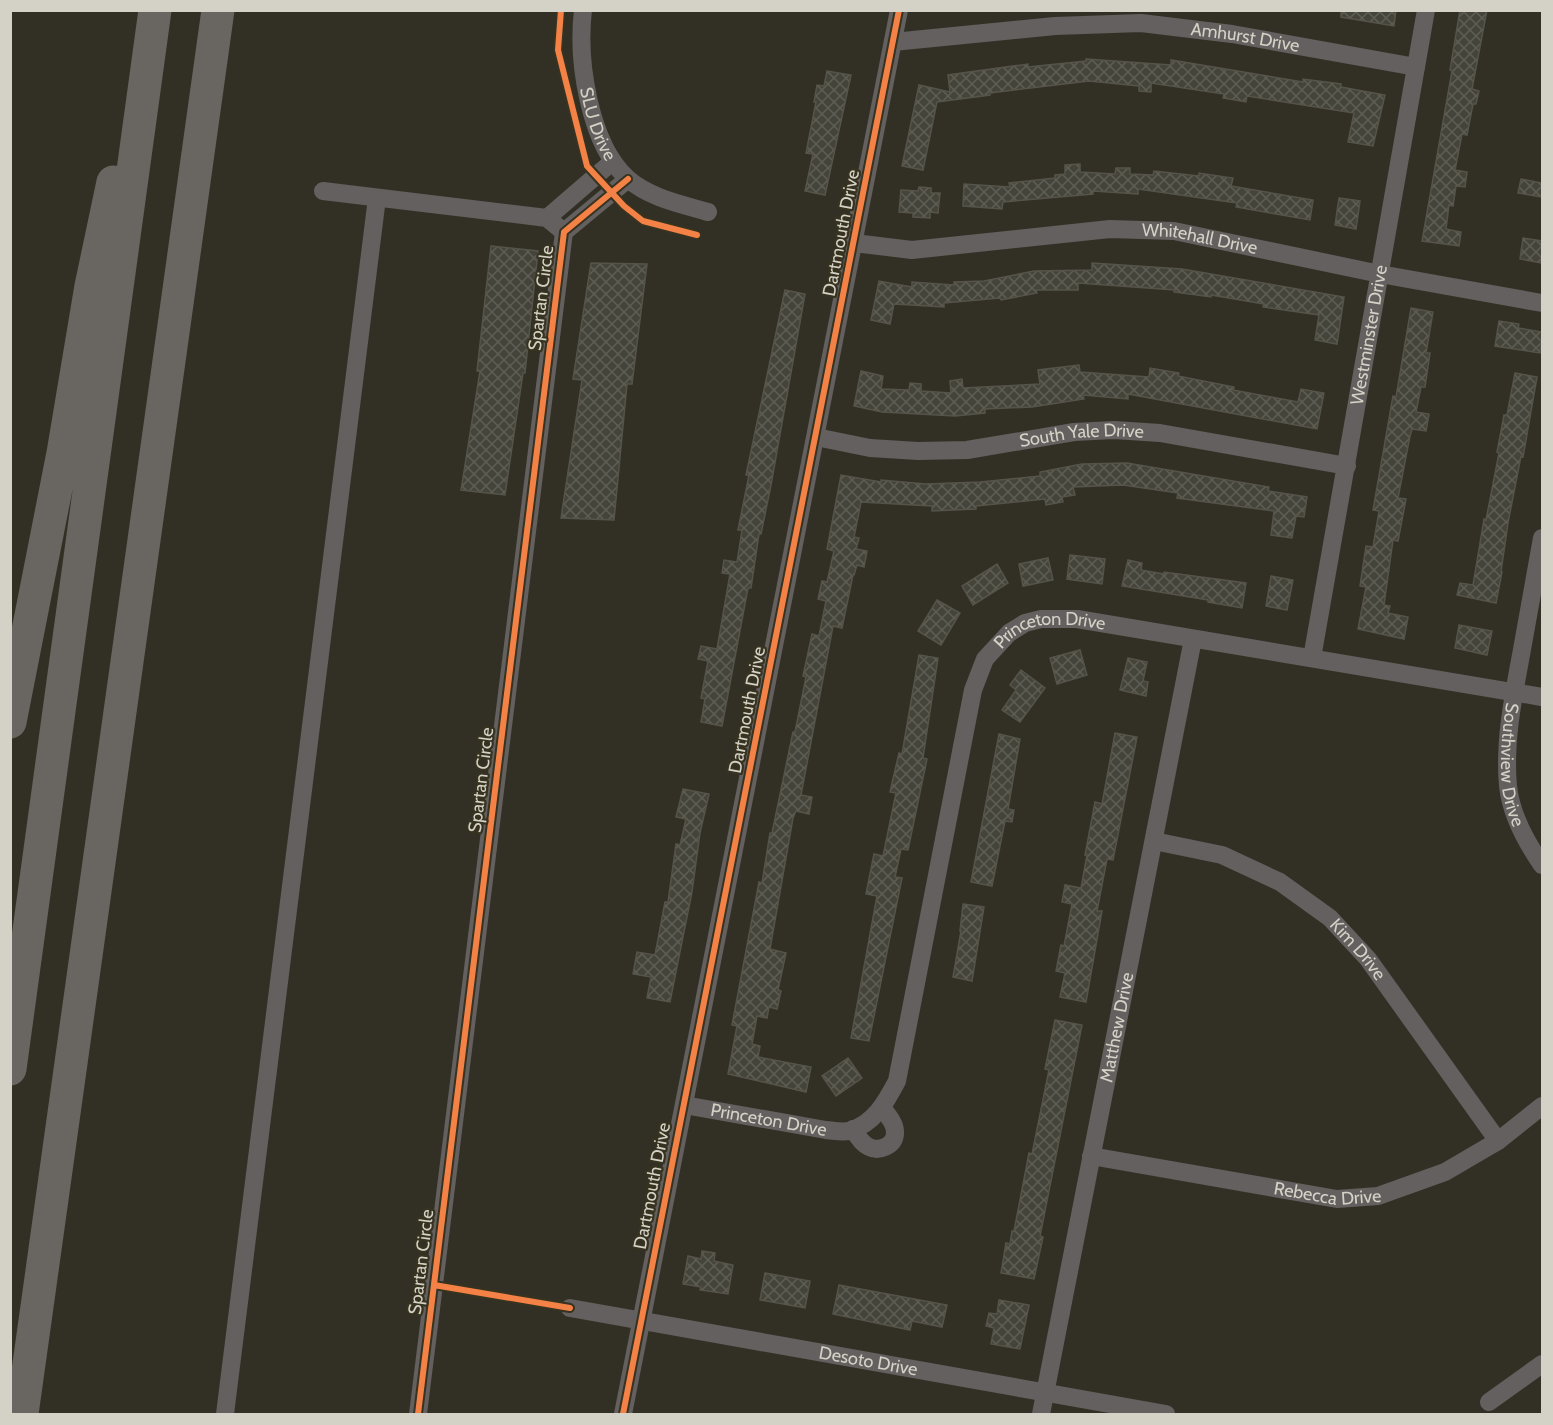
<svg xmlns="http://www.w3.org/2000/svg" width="1553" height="1425" viewBox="0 0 1553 1425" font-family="Cabin,sans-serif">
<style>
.building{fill:url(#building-cross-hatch);stroke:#56544a;stroke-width:1.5}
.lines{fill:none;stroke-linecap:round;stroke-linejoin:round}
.minor{stroke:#63605f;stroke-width:18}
.motorway{stroke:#696560;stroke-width:33}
.cycleway-casing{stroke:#373320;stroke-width:10}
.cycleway{stroke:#f48246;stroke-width:6}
.labels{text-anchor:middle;stroke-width:4.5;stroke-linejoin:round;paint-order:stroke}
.street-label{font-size:18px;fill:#d4d2c6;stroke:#373320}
</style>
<defs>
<pattern id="building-cross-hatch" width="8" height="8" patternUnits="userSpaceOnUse" patternTransform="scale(1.5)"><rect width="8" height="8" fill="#45443a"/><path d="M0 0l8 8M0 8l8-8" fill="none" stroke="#5f5e55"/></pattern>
</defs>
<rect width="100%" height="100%" fill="#323025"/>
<!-- building -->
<path class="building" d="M1341,10h55l-2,16 -53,-9z
M1460,10h27l-15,79 7,2 -3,13h-3l-6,31 -5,-1 -7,36 12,2 -2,15 -9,-1 -3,20 -4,-1 -3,24 15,3 -2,14 -37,-5 30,-170 -2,-1z
M1086,59l85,6v-5l132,22v-3l38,5v3l44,8 -12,51 -25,-4 6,-29 -107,-17 -1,6 -23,-4 1,-4 -73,-11v9l-12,-1v-5l-50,-5 -99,12v2l-53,7 -14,68 -21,-4 17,-81 31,7 -2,-17 80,-11v3l58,-6z
M827,71l24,4 -26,120 -20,-4 8,-37 -7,-1 10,-51h-2l3,-17 7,1z
M1080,164v8l35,2 1,-6h14v6l23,1 1,-4 45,5v-3l34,5 -2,8 82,14 -3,20 -74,-13 1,-4 -99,-14v5l-45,-3v3l-90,8 -1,7 -39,-3 1,-22 46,3 -1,-4 46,-5v-3l10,-1v-9z
M1521,179l21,4v14l-24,-4z
M919,187l12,1v5h9l-2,20 -8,-1v6l-17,-1v-4l-14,-1 2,-22 17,1z
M1339,198l21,3 -4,28 -21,-4z
M1523,238l19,3v22l-22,-4z
M491,246l47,5 -13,122h-2l-18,122 -44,-5 19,-119h-3z
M591,263l56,1 -15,120h-5l-13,136 -53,-2 21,-138 -9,-1z
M1092,263l90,6 162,28 -7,47 -22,-4 4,-25 -56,-8 1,-3 -53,-9v2l-37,-5 1,-2 -97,-7v7h-42l1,3 -36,7 -1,-2 -56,5v4l-50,-3 -4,20 -19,-4 8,-39 33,6v-5l42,3v-3l30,-1 50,-10 58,-1z
M785,290l20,4 -34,191 -10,49h-2l-8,54h-3l-26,138 -21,-4 4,-23 -4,-1 7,-37 -10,-2 3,-13 16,3 13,-75 -8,-1 2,-13 13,2 5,-32h-4l11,-55h-3z
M1411,308l22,4 -7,41h4l-5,34h-4l-5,25 13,2 -3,17 -14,-2 -2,7 -12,62 8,1 -8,42 -5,-1 -9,65 6,1 -2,7 20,4 -4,22 -46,-10 8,-42 -6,-1 6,-40 7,1 6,-36 -6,-1 20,-114 3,1z
M1499,321l20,3 -1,4 24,4 -2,21 -45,-7z
M1079,365l1,7 69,5 1,-9 29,5 -1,3 56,11 -1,3 65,12 3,-13 23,4 -7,36 -189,-35v5l-45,-4 1,4 -52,8 -47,2v4l-30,3 -73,-4 -28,-6 7,-35 22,5 -2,13 28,1 1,-7 11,1v7l30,2 -1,-12 12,-2 1,9 77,-4 -2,-14z
M1515,373l22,4 -14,80 -2,-1 -13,67 -7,49h1l-6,31 -39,-8 3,-12 13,2 11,-66 2,1 13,-67 -2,-1 7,-37h3z
M1127,463l142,24 -1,4 39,6 -3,20 -8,-1 -4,22 -21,-3 3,-24 -97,-13 1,-5 -55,-8 -50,2 2,8 -13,2 1,5 -17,3 -1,-6 -69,7v3l-44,2v-5l-71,-4 -7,35 5,1 -3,11 11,2 -3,16 -7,-2 -3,10h-1l-11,53 -9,-2 -32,169 11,2 -3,17 -13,-3 -3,7 -23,131 16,4 -8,37 3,1 -4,18 -8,-2 -2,11 -10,-2 -5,28 8,2 -2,11 53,10 -5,25 -78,-18 9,-48 -5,-1 27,-143 3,1 8,-50h2l21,-101h2l11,-55 -3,-1 9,-42 7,2 7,-35 -8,-2 4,-18 5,1 7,-31 -7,-2 14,-74 40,7v-2l45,4 54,-2 60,-6v-4l42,-8z
M1070,555l35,4 -3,25 -35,-5z
M1048,558l5,22 -30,6 -4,-22z
M1128,560l14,3 -1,7 23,4v-2l82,11 -4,25 -34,-6v-2l-86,-14z
M997,564l11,19 -35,22 -11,-19z
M1271,576l22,4 -6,30 -21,-4z
M937,600l23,13 -19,32 -23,-14z
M1459,625l33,6 -5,24 -32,-7z
M1080,650l7,25 -30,9 -7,-26z
M919,655l19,3 -15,100 4,1 -19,91 -7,-1 -6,28 7,1 -33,163 -18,-3 26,-142 -11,-2 8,-40 9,2 13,-63 -6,-1 9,-39 3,1z
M1128,658l19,4 -4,19 5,1 -2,14 -26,-6z
M1021,670l24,18 -25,34 -18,-12 14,-20 -6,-5z
M1115,733l22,4 -24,123 -6,-1 -10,52h5l-16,91 -26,-5 5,-24 -9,-2 5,-26 3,1 8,-42 -10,-2 3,-17 16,3 6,-33h-2l10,-53 7,2z
M999,734l21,5 -12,70 6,1 -2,12 -7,-1 -13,65 -21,-4z
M683,789l26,5 -9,39 -8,59 -22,110 -23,-4 4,-21 -18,-3 4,-22 18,3 10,-53h3l8,-58 4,1 6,-26 -10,-2z
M963,904l21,3 -12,74 -19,-4 8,-46h-1z
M1055,1020l27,5 -42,211 3,1 -9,42 -33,-6 5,-30 4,1 2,-13h2l15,-78 3,1 17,-84 -4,-1z
M848,1058l14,20 -26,18 -14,-20z
M702,1251l13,2 -1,8 19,4 -5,29 -28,-4 1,-3 -18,-3 5,-28 13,3z
M765,1273l45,8 -5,27 -45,-8z
M839,1285l108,20 -5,22 -30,-6 -2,9 -77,-16z
M999,1300l30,5 -9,44 -29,-5 3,-16 -8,-2 3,-13 8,1z"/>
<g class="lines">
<!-- minor -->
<g class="minor">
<path id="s1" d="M583,10c-6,50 6,134 45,169 22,19 53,25 80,33"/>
<path id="s2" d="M893,42l162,-16 86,-3 91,11 184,33"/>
<path d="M323,191l224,27 17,14"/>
<path d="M547,218l65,-56"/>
<path id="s3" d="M854,243l58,7 198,-21 64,2 206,43 162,29"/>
<path id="s4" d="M816,437l54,11 48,3 49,-1 107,-18 40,-2 46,3 187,33"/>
<path id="s5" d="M1542,538c-7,39 -14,78 -21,117 -8,43 -17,87 -13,131 3,29 18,56 34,79"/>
<path id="s6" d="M1312,658l114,-648"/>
<path id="s7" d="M1154,841l68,14 58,27 50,36 38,41 130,182"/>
<path id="s8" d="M684,1105l142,25c7,1 16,2 23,1 25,-7 37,-29 48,-50l76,-391 12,-31 24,-26 16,-10 16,-4h36l465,78"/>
<path d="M853,1129c4,7 9,15 16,18 10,5 25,-1 26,-13 1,-10 -7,-19 -13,-26"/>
<path id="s9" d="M1091,1156l246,43 41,-3 67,-24 53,-31 44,-35"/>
<path id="s10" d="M570,1308l596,106"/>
<path d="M1489,1402l53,-38"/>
<path d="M225,1414l152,-1216"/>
<path d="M418,1414l146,-1182 64,-53"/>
<path d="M623,1414l276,-1404"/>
<path id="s11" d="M1041,1414l152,-775"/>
</g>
<!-- motorway -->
<path class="motorway" d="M10,722l53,-269 28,-167 22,-104
M10,1069l145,-1059
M22,1414l196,-1404"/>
<defs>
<path id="cycleway" d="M561,10l-3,40 29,116 37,40 19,15 54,14
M434,1285l136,23
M418,1414l146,-1182 64,-53
M623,1414l276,-1404"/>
</defs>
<!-- cycleway casing -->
<use href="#cycleway" class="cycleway-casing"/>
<!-- cycleway -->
<use href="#cycleway" class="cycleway"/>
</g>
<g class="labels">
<!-- street labels -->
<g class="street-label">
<text dy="6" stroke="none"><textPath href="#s2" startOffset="354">Amhurst Drive</textPath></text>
<text dy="6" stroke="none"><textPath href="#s1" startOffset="116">SLU Drive</textPath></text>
<text transform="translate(841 233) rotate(-79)" y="6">Dartmouth Drive</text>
<text dy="6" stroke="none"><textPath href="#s3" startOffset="348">Whitehall Drive</textPath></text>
<text transform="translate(541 298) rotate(-83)" y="6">Spartan Circle</text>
<text dy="6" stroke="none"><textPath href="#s6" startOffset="328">Westminster Drive</textPath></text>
<text dy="6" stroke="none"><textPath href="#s4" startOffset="268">South Yale Drive</textPath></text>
<text dy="6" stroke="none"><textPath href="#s8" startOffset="747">Princeton Drive</textPath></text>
<text transform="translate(747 710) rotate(-79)" y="6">Dartmouth Drive</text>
<text dy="6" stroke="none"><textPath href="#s5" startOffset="230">Southview Drive</textPath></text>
<text transform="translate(481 780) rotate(-83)" y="6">Spartan Circle</text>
<text dy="6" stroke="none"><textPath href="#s7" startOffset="237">Kim Drive</textPath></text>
<text dy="6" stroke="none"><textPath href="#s11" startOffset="394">Matthew Drive</textPath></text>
<text dy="6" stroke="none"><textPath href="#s8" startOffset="86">Princeton Drive</textPath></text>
<text transform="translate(652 1186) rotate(-79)" y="6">Dartmouth Drive</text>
<text dy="6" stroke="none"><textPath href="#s9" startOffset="240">Rebecca Drive</textPath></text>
<text transform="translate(421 1262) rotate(-83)" y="6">Spartan Circle</text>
<text dy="6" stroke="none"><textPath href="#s10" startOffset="303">Desoto Drive</textPath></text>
</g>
</g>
<!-- border -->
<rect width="1553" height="1425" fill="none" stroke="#d4d2c6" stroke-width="24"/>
</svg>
